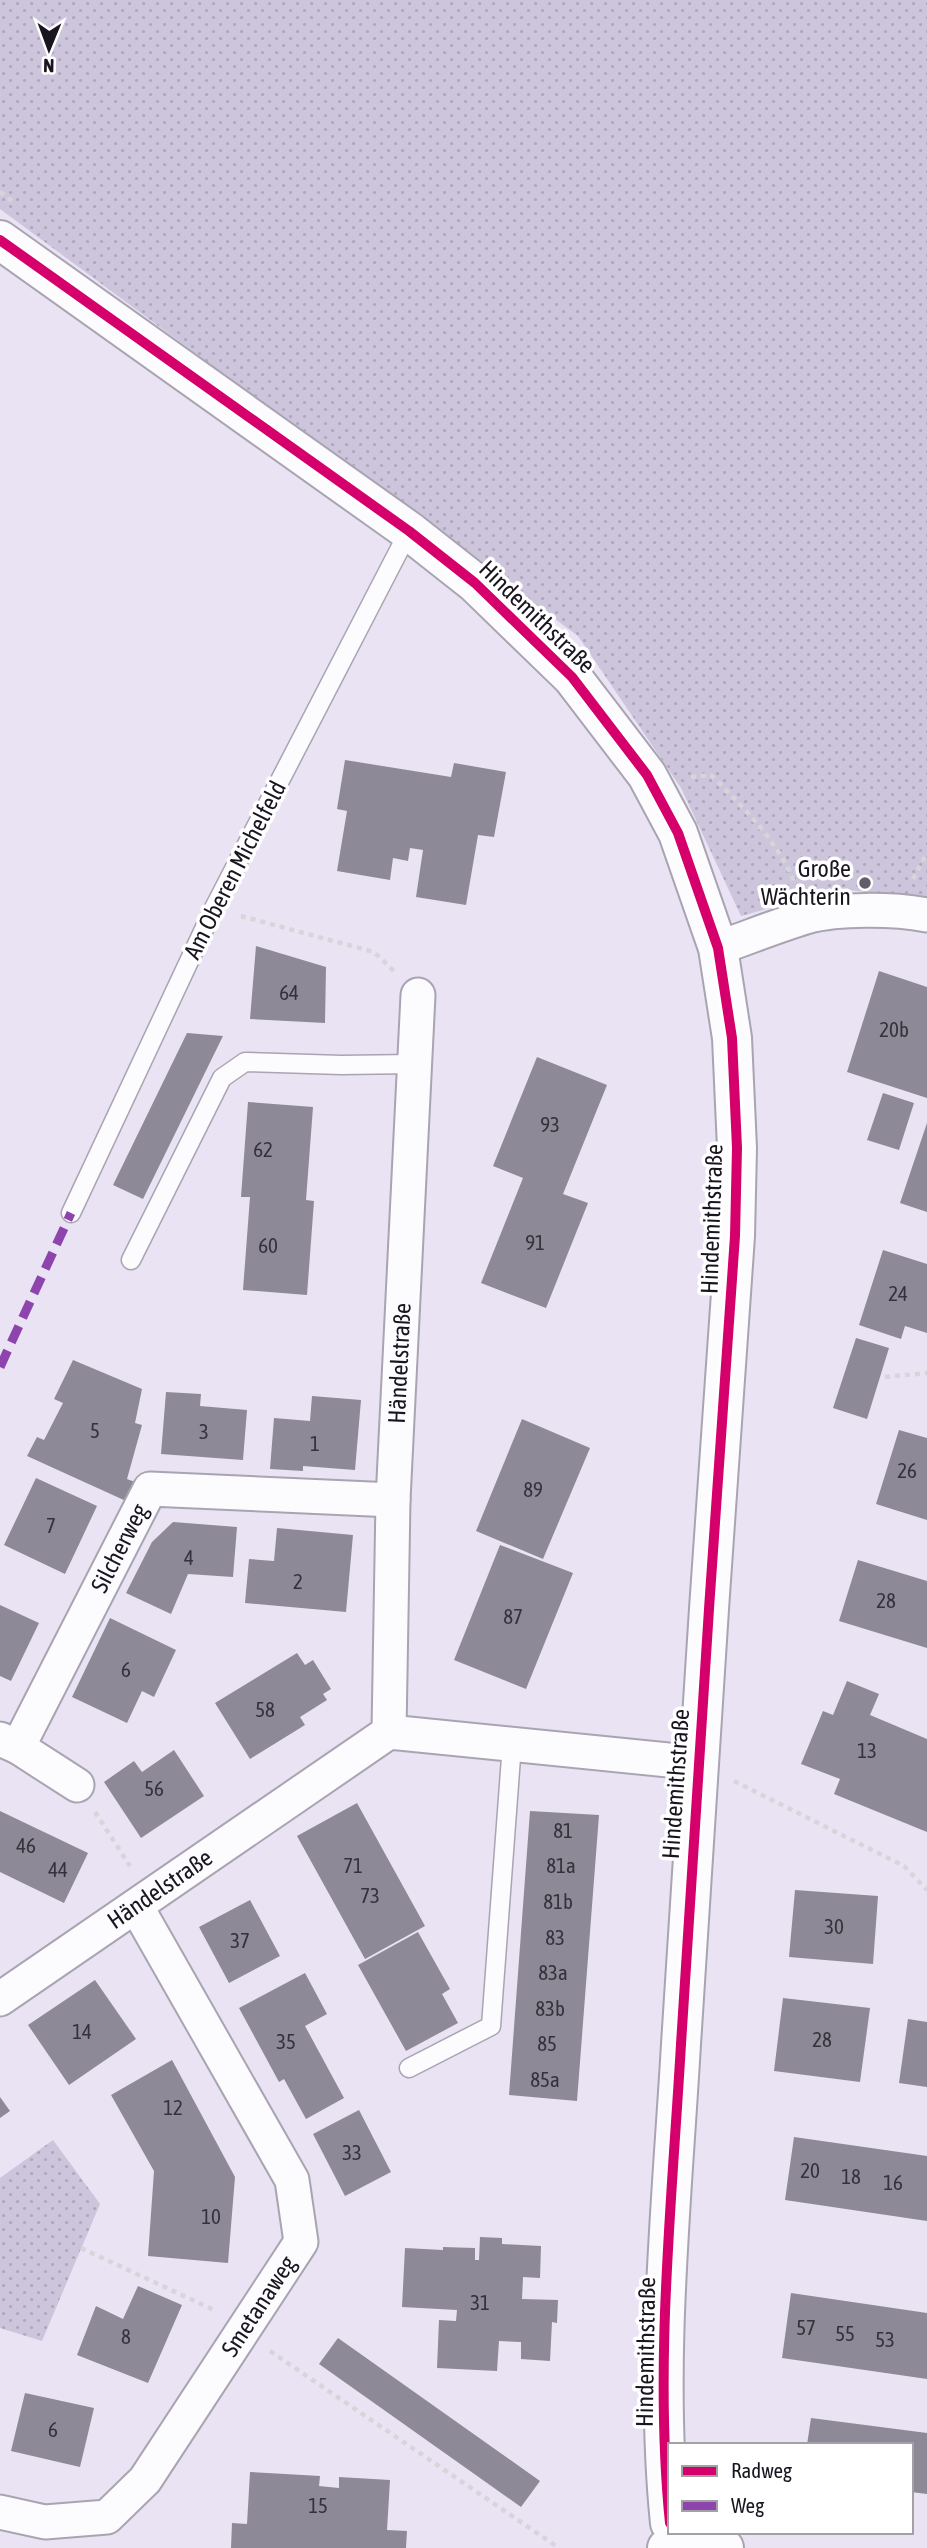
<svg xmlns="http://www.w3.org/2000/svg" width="927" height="2548" viewBox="0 0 927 2548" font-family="'Asap Condensed',sans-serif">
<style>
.grass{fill:url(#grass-dots)}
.building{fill:#8e8996}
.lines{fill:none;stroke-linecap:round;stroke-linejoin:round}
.lane-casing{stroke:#a9a4b1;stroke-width:21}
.street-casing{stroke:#a9a4b1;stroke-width:37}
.secondary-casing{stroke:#a9a4b1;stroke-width:42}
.path{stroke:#d6d5da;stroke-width:4.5;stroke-dasharray:5 5;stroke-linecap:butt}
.lane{stroke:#fcfbfd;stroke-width:18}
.street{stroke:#fcfbfd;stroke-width:33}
.secondary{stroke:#fcfbfd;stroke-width:38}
.quiet{stroke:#8e44ad;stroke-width:9;stroke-dasharray:18 9;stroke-linecap:butt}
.cycleway-casing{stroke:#fff;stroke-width:15}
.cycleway{stroke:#d6006c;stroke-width:10}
.poi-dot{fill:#625d6a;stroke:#fff;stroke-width:2.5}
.labels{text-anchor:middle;stroke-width:7;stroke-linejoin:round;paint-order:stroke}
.number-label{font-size:21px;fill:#36323d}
.street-label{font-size:24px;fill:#19151f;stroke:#fff}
.poi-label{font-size:24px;fill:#19151f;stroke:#fff;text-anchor:end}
</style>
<defs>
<pattern id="grass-dots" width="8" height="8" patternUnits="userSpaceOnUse" patternTransform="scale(1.75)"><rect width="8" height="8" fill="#cdc5dc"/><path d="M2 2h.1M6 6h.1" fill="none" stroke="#afa8bc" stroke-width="1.8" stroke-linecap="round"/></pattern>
</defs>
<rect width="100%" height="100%" fill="#e9e3f4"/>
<!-- grass -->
<path class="grass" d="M0,0h927v899l-88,-10 -98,27 -60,-128 -103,-152 -578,-427z
M53,2140l47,64 -58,137 -42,-13v-150z"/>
<!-- building -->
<path class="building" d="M345,760l106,17 3,-14 52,9 -12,65 -16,-2 -12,70 -50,-8 7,-47 -13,-2 -2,13 -15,-3 -3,22 -53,-9 10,-60 -10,-2z
M256,946l70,21 -1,56 -75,-4z
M879,971l48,16v111l-80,-26z
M187,1033l36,3 -80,163 -30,-14z
M537,1057l70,28 -44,109 25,9 -42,105 -65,-25 42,-105 -30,-12z
M883,1093l31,10 -15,47 -32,-10z
M248,1102l65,5 -7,93 8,1 -7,94 -64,-5 7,-93h-9z
M927,1123v89l-27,-9z
M883,1250l44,14v69l-22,-7 -4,13 -42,-14z
M856,1338l33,10 -22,71 -34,-11z
M73,1360l69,29 -7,34 7,2 -15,54 8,3 -9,19 -99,-45 10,-19 7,3 19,-37 -9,-4z
M166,1392l35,2 -1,12 47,4 -4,50 -82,-6z
M312,1396l49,4 -6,70 -52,-4v5l-33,-2 4,-51 36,3z
M522,1419l68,29 -47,111 -67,-28z
M899,1430l28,8v82l-51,-16z
M36,1478l61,28 -32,68 -61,-29z
M173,1522l64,5 -4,50 -45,-3 -17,40 -45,-21 26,-51z
M277,1528l76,7 -7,77 -101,-9 4,-44 25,2z
M500,1545l73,28 -47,116 -72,-29z
M858,1560l69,21v67l-88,-27z
M0,1605l39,18 -28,58 -11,-5z
M110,1618l66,32 -22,47 -12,-6 -15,32 -55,-26z
M297,1653l8,12 8,-5 18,29 -8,5 4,6 -27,17 5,8 -55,34 -35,-56z
M847,1681l32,13 -9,21 57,24v93l-93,-38 6,-15 -39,-15 22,-53 10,4z
M174,1750l30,46 -63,42 -37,-56 30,-21 8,11z
M357,1803l68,123 -60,33 -68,-123z
M0,1811l88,42 -24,50 -64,-31z
M530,1811l69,4 -22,286 -68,-6z
M795,1890l83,6 -5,68 -84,-7z
M250,1900l30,56 -51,27 -30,-56z
M418,1932l32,57 -8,5 16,29 -52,28 -48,-86z
M305,1973l22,41 -22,12 39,72 -38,21 -22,-40 -5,3 -40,-74z
M95,1980l41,59 -67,46 -41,-60z
M783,1998l87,10 -10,74 -86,-11z
M908,2019l19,3v65l-28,-4z
M172,2060l63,117 -7,86 -80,-7 6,-85 -43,-76z
M0,2097l10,14 -10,7z
M359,2110l32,62 -46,24 -32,-62z
M794,2137l133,19v65l-142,-21z
M480,2237l22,1v6l39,2 -1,32 -17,-1 -1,22 36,1 -1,23 -5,-1 -2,39 -29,-2v-17l-22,-1 -2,30 -60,-3 2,-48 17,1 1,-11 -55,-3 3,-59 38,2v-3l32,1v12h4z
M138,2286l44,19 -34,78 -71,-28 19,-49 27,13z
M791,2293l136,20v66l-145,-21z
M338,2338l202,143 -19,26 -202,-143z
M25,2393l69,15 -14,59 -69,-16z
M811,2418l116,15v61l-16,-2v-47h-104z
M250,2472l70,4 -1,10 20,2v-11l51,3 -3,50 20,1 -1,17h-175l1,-25 15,1z"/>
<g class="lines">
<defs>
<path id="lane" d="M71,1213l143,-305 195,-377
M131,1260l91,-182 23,-16 96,3 73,-1
M409,2068l82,-42 21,-282"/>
<g id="street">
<path d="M718,948c29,-10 58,-22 88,-31 32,-9 89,-8 121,-2"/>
<path id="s1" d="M389,1732l4,-232 25,-505"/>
<path id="s2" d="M0,1739l18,8 132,-258 243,11"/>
<path d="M18,1747l59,38"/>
<path id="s3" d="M0,1999l389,-267 309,31"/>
<path id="s4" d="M0,2512l45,10 62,-5 38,-37 156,-238 -9,-62 -156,-274"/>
</g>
<path id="secondary" d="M0,240l409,291 66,52 97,94 75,98 31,58 40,115 14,90 5,110 -2,88c-19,269 -38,539 -54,808 -9,157 -27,323 -11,479
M667,2548l30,-6 27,6"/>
</defs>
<!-- lane casing -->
<use href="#lane" class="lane-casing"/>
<!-- street casing -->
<use href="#street" class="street-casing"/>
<!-- secondary casing -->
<use href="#secondary" class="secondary-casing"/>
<!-- path -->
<path class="path" d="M0,192l16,12
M691,777l20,-2c33,33 67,66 84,109
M913,879l14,-26
M241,916l133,36 21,20
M885,1377l42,-4
M734,1781l170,85 23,24
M95,1812l35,54
M81,2248l133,62
M270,2351l289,197"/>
<!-- lane -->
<use href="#lane" class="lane"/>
<!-- street -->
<use href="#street" class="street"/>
<!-- secondary -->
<use href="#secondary" class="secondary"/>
<!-- quiet -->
<path class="quiet" d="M0,1367l71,-154"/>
<defs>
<path id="cycleway" d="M0,240l409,291 66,52 97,94 75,98 31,58 40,115 14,90 5,110 -2,88c-19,269 -38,539 -54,808 -9,157 -27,323 -11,479"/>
</defs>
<!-- cycleway casing -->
<use href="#cycleway" class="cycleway-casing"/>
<!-- cycleway -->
<use href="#cycleway" class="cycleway"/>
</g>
<!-- markers -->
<circle class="poi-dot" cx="865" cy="883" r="7"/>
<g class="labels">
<!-- number labels -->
<g class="number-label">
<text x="289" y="1000">64</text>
<text x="894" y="1037">20b</text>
<text x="550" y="1132">93</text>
<text x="263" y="1157">62</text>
<text x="535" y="1250">91</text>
<text x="268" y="1253">60</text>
<text x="898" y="1301">24</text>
<text x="95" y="1438">5</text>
<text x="204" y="1439">3</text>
<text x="315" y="1451">1</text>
<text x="907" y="1478">26</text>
<text x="533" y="1497">89</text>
<text x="51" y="1533">7</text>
<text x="189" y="1565">4</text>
<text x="298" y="1589">2</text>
<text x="886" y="1608">28</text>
<text x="513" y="1624">87</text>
<text x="126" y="1677">6</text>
<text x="265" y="1717">58</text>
<text x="867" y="1758">13</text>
<text x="154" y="1796">56</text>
<text x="563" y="1838">81</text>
<text x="26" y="1853">46</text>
<text x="353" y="1873">71</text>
<text x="561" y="1873">81a</text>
<text x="58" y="1877">44</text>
<text x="370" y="1903">73</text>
<text x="558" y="1909">81b</text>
<text x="834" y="1934">30</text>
<text x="555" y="1945">83</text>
<text x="240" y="1948">37</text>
<text x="553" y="1980">83a</text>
<text x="550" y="2016">83b</text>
<text x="82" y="2039">14</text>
<text x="822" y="2047">28</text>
<text x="286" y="2049">35</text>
<text x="547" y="2051">85</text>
<text x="545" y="2087">85a</text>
<text x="173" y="2115">12</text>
<text x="352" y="2160">33</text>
<text x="810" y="2178">20</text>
<text x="851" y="2184">18</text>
<text x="893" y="2190">16</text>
<text x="211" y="2224">10</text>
<text x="480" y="2310">31</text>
<text x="806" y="2335">57</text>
<text x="845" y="2341">55</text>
<text x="126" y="2344">8</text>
<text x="885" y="2347">53</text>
<text x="53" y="2437">6</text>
<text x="318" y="2513">15</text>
</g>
<!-- street labels -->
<g class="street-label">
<text transform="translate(537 617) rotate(44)" y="8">Hindemithstraße</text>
<text transform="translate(235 870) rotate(-63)" y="8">Am Oberen Michelfeld</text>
<text transform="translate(712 1219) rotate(-88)" y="8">Hindemithstraße</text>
<text dy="8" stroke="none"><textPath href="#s1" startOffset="369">Händelstraße</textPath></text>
<text dy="8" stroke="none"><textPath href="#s2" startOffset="243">Silcherweg</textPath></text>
<text transform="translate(676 1784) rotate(-86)" y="8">Hindemithstraße</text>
<text dy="8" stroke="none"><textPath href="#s3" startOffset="194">Händelstraße</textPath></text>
<text dy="8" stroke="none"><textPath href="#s4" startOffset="369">Smetanaweg</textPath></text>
<text transform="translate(646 2352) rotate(-89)" y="8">Hindemithstraße</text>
</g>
<!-- poi labels -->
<g class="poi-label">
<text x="851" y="877">Große<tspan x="851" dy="28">Wächterin</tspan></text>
</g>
</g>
<!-- legend -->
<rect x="668" y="2443" width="245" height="91" fill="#ffffff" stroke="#a3a1a5" stroke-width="2"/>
<rect x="682" y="2466" width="35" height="10" fill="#d6006c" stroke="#a3a1a5" stroke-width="2"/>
<text x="731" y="2478" font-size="21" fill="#19151f">Radweg</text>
<rect x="682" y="2501" width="35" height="10" fill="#8e44ad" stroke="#a3a1a5" stroke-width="2"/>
<text x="731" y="2513" font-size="21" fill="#19151f">Weg</text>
<!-- north arrow -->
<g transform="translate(49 49) rotate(181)" stroke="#ffffff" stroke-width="5" paint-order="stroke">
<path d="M0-5L12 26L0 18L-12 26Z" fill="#19151f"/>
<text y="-10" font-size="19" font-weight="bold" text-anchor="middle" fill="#19151f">N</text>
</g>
</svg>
